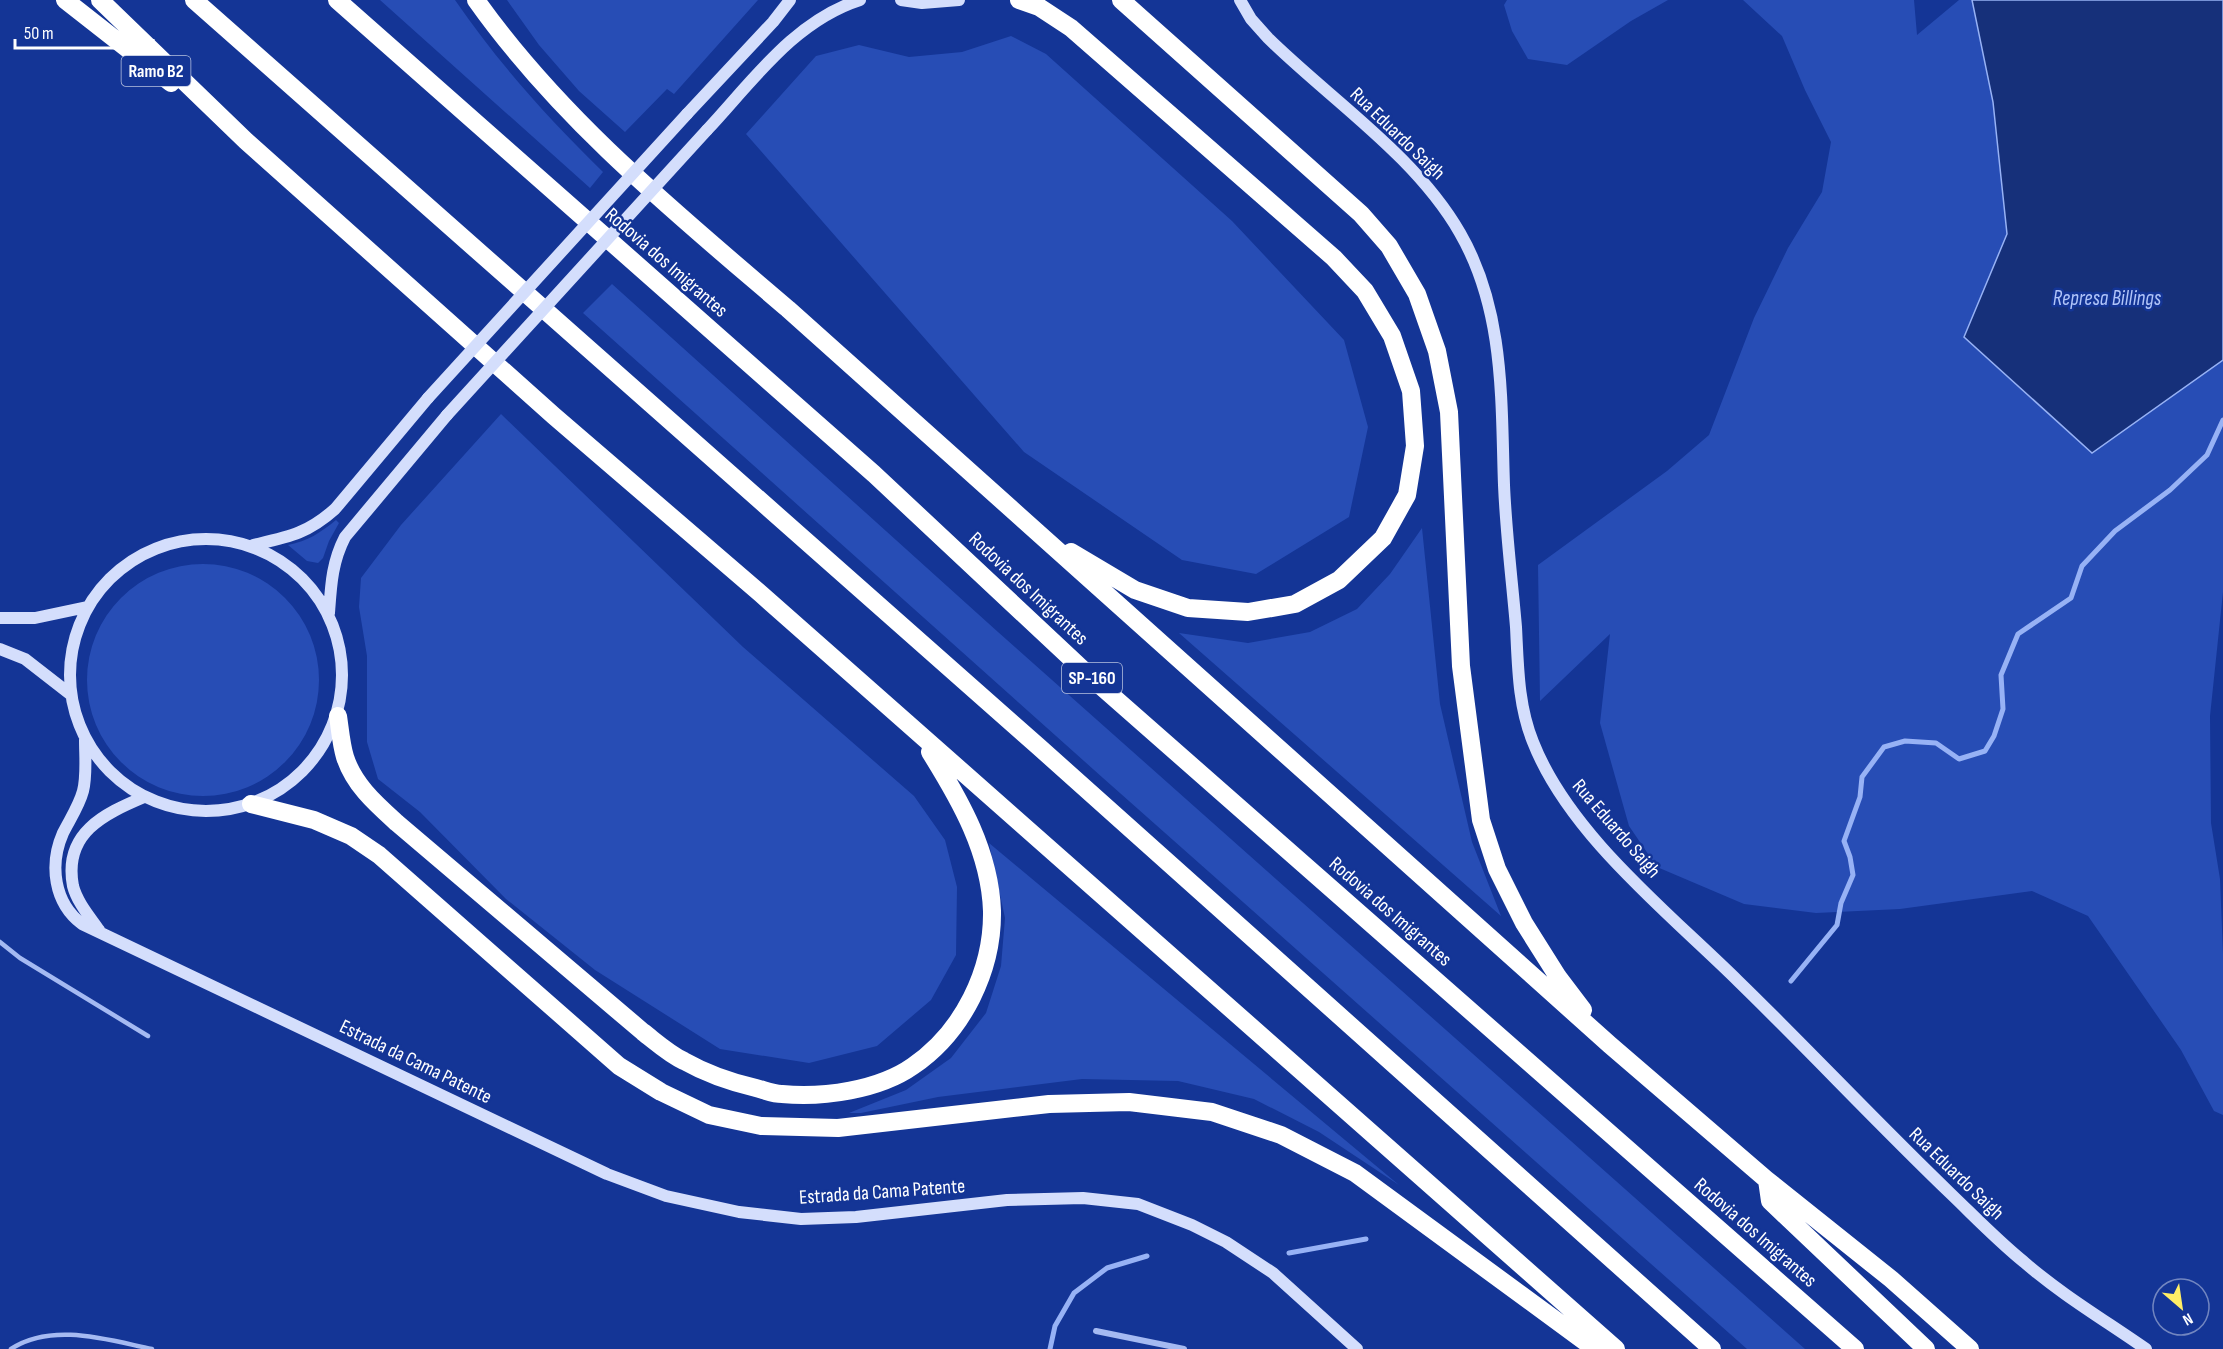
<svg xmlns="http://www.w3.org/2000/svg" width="2223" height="1349" viewBox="0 0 2223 1349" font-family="'Sofia Sans Condensed',sans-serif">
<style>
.green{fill:#274db5}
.water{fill:#16307a;stroke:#97b2f5;stroke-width:1.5}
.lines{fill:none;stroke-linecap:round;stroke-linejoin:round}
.stream{stroke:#97b2f5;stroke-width:5}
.lane{stroke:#a5baf2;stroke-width:4.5}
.street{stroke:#a5baf2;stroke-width:6}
.secondary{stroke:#d4defc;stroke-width:12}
.highway{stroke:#fff;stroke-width:18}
.secondary-bridge{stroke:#d4defc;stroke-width:12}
.labels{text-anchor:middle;stroke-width:5;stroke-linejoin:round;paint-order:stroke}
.shield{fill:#143596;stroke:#b8c2e0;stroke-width:1.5}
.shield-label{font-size:18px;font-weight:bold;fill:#fff}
.street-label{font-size:20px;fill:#fff;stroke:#143596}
.water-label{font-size:21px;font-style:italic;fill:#b1c5f9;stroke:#143596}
</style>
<rect width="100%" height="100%" fill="#143596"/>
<!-- green -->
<path class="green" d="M380,0h75c44,64 93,118 148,172l-13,16z
M507,0h251l-84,94 -7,-5 -42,43 -46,-41 -40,-46z
M1507,0h161l-37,21 -64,44 -39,-6 -16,-28 -8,-26z
M1743,0h171l3,35 42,-35h13l21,102 14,133 -43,102 128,116 131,-93v232l-13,124 1,107 9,56 3,75v161l-9,-4 -33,-61 -93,-134 -56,-25 -132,18 -84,4 -72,-9 -87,-37 -28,-41 -29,-103 10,-89 -70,67 -2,-136 129,-94 42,-36 45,-117 34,-70 34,-56 9,-50 -26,-52 -23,-54z
M1011,36l35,18 186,167 112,119 24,87 -19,90 -93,57 -74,-14 -158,-108 -278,-318 70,-78 43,-11 50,12 53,-5z
M612,284l386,348 807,717h-58l-644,-571 -520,-465z
M501,414l242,233 171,149 31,44 12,47 -1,68 -25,45 -54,46 -68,17 -89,-14 -125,-79 -89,-71 -86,-87 -42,-33 -11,-37v-86l-8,-49 2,-29 40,-53z
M336,520l3,3 -10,18 -6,17 -5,5 -11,-2 -19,-16c20,-4 32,-12 48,-25z
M1422,528l18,176 32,138 29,74 -322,-283 69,10 62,-11 47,-23 33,-35z
M87 680a116 116 0 1 1 232 0a116 116 0 1 1-232 0Z
M989,843l410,342 -80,-53 -65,-33 -76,-18 -96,-2 -144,18 -77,16h-12l57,-23 45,-32 35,-45 15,-47 4,-48z"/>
<!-- water -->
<path class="water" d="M1972,0h251v360l-131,93 -128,-116 43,-103 -14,-132z"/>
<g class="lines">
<!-- stream -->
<path class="stream" d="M1791,981l46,-56 4,-22 12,-28 -3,-18 -6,-16 16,-44 2,-20 22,-30 21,-6 31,2 23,16 26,-8 9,-15 9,-27 -2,-34 17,-41 53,-36 11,-32 33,-35 55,-41 37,-35 16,-35
M1289,1253l77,-14
M1050,1349l5,-23 19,-33 33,-25 40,-12"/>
<!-- lane -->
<path class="lane" d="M0,942l20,16 128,78
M11,1349c41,-27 97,-9 141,0"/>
<!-- street -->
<path class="street" d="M1096,1331l88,18"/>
<!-- secondary -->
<path class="secondary" d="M901,0l21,3 37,-3
M1240,0l11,19 17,19c63,62 148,118 192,195 45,78 41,167 44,252 2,48 8,95 12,142 2,39 2,78 17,115 36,92 135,170 205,239 72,70 140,143 213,213 24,23 47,47 73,68 38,33 82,59 122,87
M687,114l86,-92 17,-22
M707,130c45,-48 87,-109 153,-130
M70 675a136 136 0 1 1 272 0a136 136 0 1 1-272 0Z
M253,545c35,-8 54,-11 82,-36l93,-111
M329,613c2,-28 3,-51 16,-76l102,-122
M0,618h35l52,-11
M0,649l25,10 45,35
M85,740c0,17 2,35 -2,51 -4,15 -13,28 -20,42 -14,32 -9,70 19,91l525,250 59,22 73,16 62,7 55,-2 151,-17 76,-2 55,6 54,21 34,17 47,31 84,76
M99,930c-9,-13 -22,-28 -26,-44 -10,-53 31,-72 71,-89"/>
<!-- highway -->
<path class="highway" d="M65,0l106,83
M100,0l146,141 308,275 207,178 855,755
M194,0l845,747 673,602
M337,0l537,474 220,206 761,669
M476,0c85,120 201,214 312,309l822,736 157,135 124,99 79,70
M1019,0l20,7 32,21 263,230 31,33 27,45 19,55 4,55 -8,49 -24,43 -44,42 -44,24 -47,8 -60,-4 -53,-18 -64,-38
M1121,0l240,214 28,32 28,48 20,57 12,61 12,254 20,154 16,49 27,54 34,54 25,33
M338,716c2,13 3,28 7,41 9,28 31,47 52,66l246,209c13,10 26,22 41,29 23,13 46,21 72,27 8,2 17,6 26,6 41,4 97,-4 131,-28 50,-34 80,-96 79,-155 -2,-59 -32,-111 -62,-159
M251,804l63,16 37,16 28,19 240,211 42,26 48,23 52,11 77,2 211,-24 80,-2 83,10 69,23 74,38 240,176
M1767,1180l3,21 156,148"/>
<!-- secondary-bridge -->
<path class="secondary-bridge" d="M428,398l259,-284
M447,415l260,-285"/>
</g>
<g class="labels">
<!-- shield labels -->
<g class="shield">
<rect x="121.5" y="56" width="69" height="30" rx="4.5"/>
<rect x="1062" y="663" width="60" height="30" rx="4.5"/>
</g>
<g class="shield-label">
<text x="156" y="77">Ramo B2</text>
<text x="1092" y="684">SP-160</text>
</g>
<!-- street labels -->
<g class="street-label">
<text transform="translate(1398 133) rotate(44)" y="7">Rua Eduardo Saigh</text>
<text transform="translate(667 262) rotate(41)" y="7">Rodovia dos Imigrantes</text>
<text transform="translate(1029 588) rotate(43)" y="7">Rodovia dos Imigrantes</text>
<text transform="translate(1617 828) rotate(49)" y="7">Rua Eduardo Saigh</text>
<text transform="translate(1391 911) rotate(41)" y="7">Rodovia dos Imigrantes</text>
<text transform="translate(416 1061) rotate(26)" y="7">Estrada da Cama Patente</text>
<text transform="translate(1957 1173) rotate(44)" y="7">Rua Eduardo Saigh</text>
<text transform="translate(882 1191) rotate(-4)" y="7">Estrada da Cama Patente</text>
<text transform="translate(1756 1232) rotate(41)" y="7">Rodovia dos Imigrantes</text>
</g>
<!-- water labels -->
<g class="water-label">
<text x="2107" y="305">Represa Billings</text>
</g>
</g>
<!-- north arrow -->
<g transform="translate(2181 1307) rotate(151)"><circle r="28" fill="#143596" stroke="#7286c0" stroke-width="1.5"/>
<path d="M0-4.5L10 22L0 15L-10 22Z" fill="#ffee66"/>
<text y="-9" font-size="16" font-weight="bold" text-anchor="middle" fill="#ffffff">N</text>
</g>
<!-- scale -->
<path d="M15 39v9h138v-9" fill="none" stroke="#ffffff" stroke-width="3"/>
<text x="24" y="39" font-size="18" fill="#ffffff" stroke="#143596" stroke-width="4.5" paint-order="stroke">50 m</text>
</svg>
